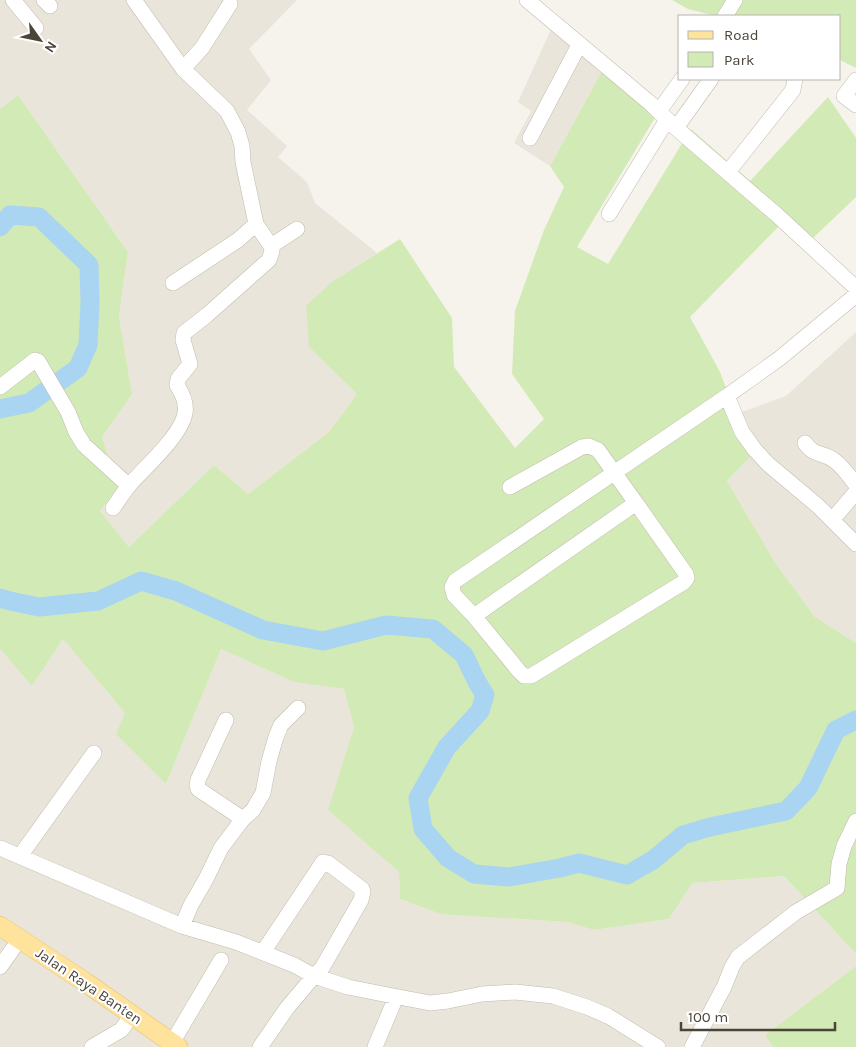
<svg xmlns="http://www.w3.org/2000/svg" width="856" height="1047" viewBox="0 0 856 1047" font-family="Karla,sans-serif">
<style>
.residential{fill:#eae5da}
.green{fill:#d2eab5}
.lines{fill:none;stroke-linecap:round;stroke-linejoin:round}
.river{stroke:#a9d4f2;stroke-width:19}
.minor-casing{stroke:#c2bbae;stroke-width:16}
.major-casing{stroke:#e6c16a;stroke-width:20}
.minor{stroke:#fff;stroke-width:15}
.major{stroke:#ffe39c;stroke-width:19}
.labels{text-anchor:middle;stroke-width:4;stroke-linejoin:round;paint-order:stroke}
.street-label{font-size:15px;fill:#4b4439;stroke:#fff}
</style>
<rect width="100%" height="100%" fill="#f6f3ec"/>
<!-- residential -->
<path class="residential" d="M0,0h297l-48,49 22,31 -24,30 40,36 -9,11 29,25 8,21 62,50 -44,28 -23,66 47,47 -28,38 -81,62 -34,-29 -85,82 -29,-36 18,-24 -16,-50 30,-43 -13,-78 9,-64 -110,-157 -18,14z
M557,16l50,46 -57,104 -36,-23 17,-32 -13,-9z
M856,332v311l-41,-26 -39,-53 -49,-83 25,-26 -16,-41 50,-18z
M63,639l62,74 41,71 55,-135 73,33 50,7 10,38 -25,83 70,62 1,27 40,15 129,8 25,8 75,-11 22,-36 93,-7 72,78v12l-91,69 8,12h-773v-398l32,37z"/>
<!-- green -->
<path class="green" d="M672,0h184v68l-16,-8v-44h-124l-28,-7z
M607,62l52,49 -82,136 31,17 83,-135 59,52 78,-84 28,41v59l-43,41 -26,-20 -97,99 30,55 32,83 -25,26 49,83 39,53 41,26v311l-72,-78 -92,7 -23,36 -75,11 -26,-8 -128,-8 -40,-15 -1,-27 -71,-62 26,-83 -10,-38 -50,-7 -73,-33 -55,135 -50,-50 9,-21 -62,-74 -31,47 -32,-37v-540l18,-14 110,157 -9,64 13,78 -30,43 16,50 -18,24 29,36 85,-82 34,29 81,-62 28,-38 -48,-47 -3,-41 27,-25 67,-42 52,79 2,49 61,81 29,-29 -32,-45 3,-63 29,-81 20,-43 -14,-21z
M856,966v81h-83l-8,-12z"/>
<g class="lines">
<!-- river -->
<path class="river" d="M0,227l10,-12 29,2 50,48 1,38 -2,42 -10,23 -49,35 -29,6
M0,598l10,3 29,6 59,-6 43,-20 35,10 87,39 60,11 63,-16 47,4 31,26 13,27 8,13 -5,16 -33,36 -29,51 5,31 25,29 26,16 35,3 51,-9 19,-5 48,12 26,-15 30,-25 27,-8 76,-16 22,-23 28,-58 20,-10"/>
<defs>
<path id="minor" d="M13,0l23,28
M44,0l6,6
M134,0l49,69 44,42 11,21 4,14 1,16 13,62 -18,16 -65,43
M527,0l123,103 26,25 101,87 79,73
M725,16l10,-16
M183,69l19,-21 28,-44
M856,80l-12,16 12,9
M659,111l23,-32
M676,128l35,-49
M530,138l49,-93
M728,172l65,-82 2,-11
M609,214l58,-94
M256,224l15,22 26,-17
M0,387l35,-27 3,1 30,51 8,20 8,13 45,41
M727,396l15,36 13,18 13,14 50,42 38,38
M805,443c11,15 18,8 30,18 8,6 15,16 21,24
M636,503l50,71 1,4 -3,4 -153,94h-7l-5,-5 -45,-55 -20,-21 -2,-8 3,-6 272,-185 53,-38 76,-63
M113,508c6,-8 11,-17 18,-25 15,-16 51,-49 54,-70 2,-10 -3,-20 -8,-28l1,-6 12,-15 -7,-24 1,-7 23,-18 62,-55 3,-9 -1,-5
M832,520l24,-28
M474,616l162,-113 -38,-53 -9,-4 -7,1 -72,40
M226,720l-28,60 -1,5 1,4 45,30
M0,848l182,78 54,16 58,23 20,11 34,11 35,7 47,9 18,-2 34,-7 33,-2 38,4 34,11 21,9 50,31
M20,856l74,-103
M182,926l9,-21 15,-26 15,-31 22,-29 10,-9 10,-17 6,-32 7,-24 5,-12 17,-17
M0,967l20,-28
M172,1043l49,-83
M92,1047l29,-17 4,-5 6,-11
M260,1047l27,-39 27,-32 8,-8 39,-68 2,-8 -1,-3 -34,-26 -5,-1 -60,90
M375,1047l21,-50
M692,1047l32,-60 8,-20 6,-10 58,-45 41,-24 2,-24 5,-18 12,-25"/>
<path id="major" d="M0,926l85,56 93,65"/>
</defs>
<!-- minor casing -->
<use href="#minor" class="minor-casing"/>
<!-- major casing -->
<use href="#major" class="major-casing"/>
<!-- minor -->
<use href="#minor" class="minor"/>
<!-- major -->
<use href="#major" class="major"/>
</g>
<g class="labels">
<!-- street labels -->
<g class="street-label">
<text transform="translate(89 986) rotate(34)" y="5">Jalan Raya Banten</text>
</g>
</g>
<!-- legend -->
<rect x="678" y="15" width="162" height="65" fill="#ffffff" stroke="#b7b4b0"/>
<rect x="688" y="31" width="25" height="8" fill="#ffe39c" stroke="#b7b4b0"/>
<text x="724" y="40" font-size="15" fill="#4b4439">Road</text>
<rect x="688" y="52" width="25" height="15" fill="#d2eab5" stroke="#b7b4b0"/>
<text x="724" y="65" font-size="15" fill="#4b4439">Park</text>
<!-- north arrow -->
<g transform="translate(40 40) rotate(123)" stroke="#ffffff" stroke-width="4" paint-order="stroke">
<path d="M0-4L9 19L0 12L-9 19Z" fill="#4b4439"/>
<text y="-8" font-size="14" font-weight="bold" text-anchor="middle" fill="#4b4439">N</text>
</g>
<!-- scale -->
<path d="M681 1022v8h154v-8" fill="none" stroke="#4b4439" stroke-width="2.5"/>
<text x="688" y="1022" font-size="15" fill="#4b4439" stroke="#ffffff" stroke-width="4" paint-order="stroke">100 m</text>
</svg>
